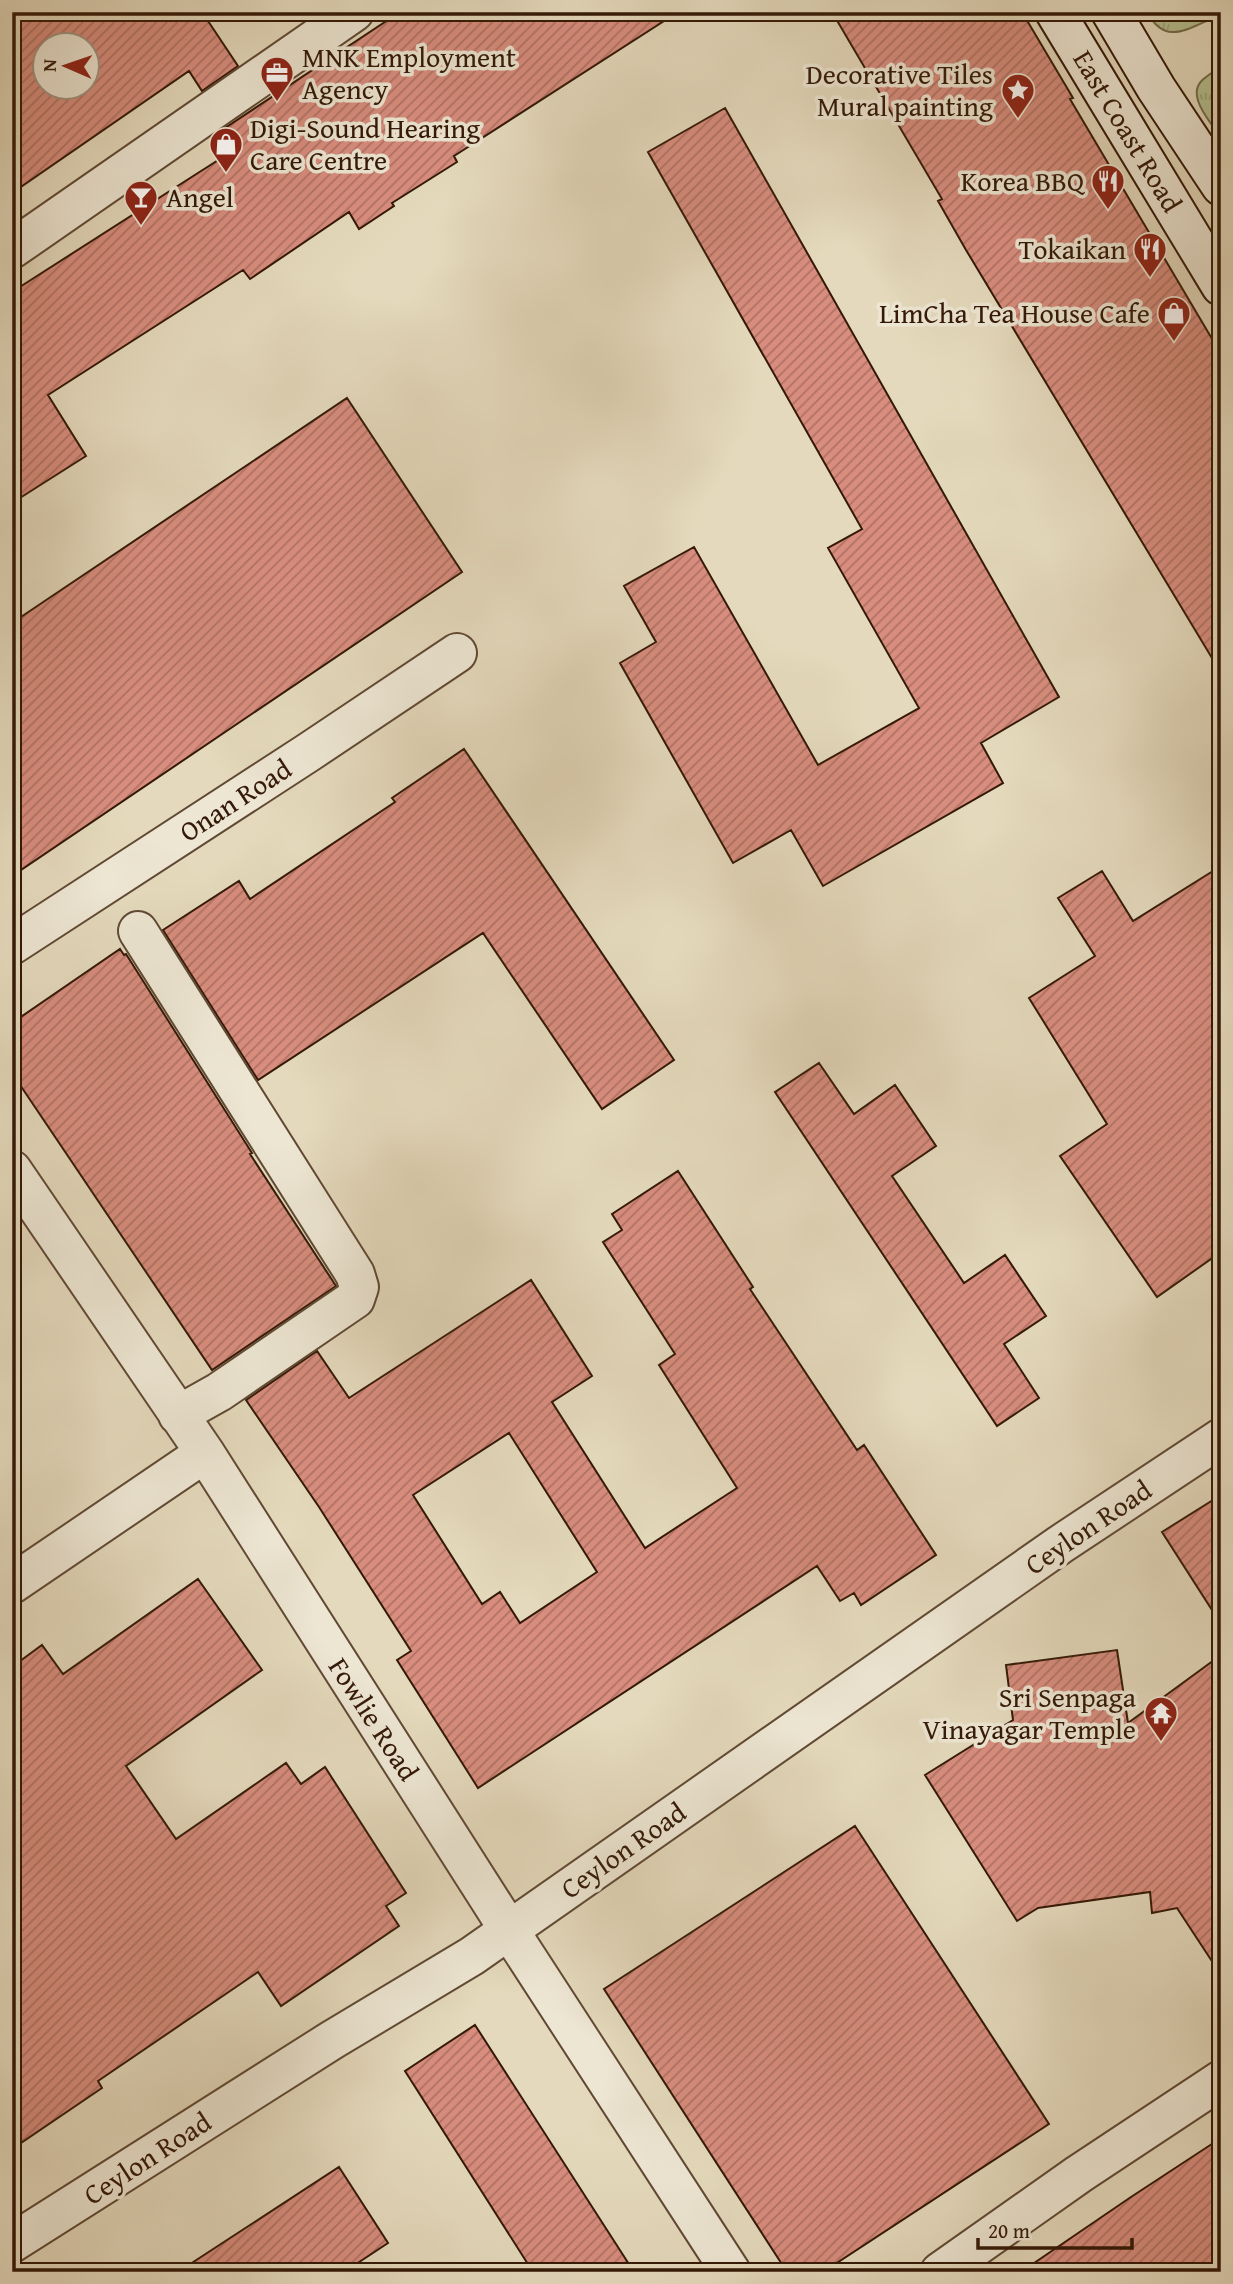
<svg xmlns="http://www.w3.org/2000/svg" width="1233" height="2284" viewBox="0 0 1233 2284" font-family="'Gentium Book Plus',serif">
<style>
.grass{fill:url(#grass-tufts);stroke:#746c4c;stroke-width:2}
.building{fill:url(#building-hatch);stroke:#341907;stroke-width:2;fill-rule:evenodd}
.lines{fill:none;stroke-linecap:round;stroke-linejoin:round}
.minor-casing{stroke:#604934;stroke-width:42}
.tertiary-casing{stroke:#604934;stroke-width:42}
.secondary-casing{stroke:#341907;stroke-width:42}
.minor{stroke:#ede6d3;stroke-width:38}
.tertiary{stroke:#ede6d3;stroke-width:38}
.secondary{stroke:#ede6d3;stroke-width:38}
.labels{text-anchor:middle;stroke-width:7;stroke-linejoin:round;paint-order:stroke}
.poi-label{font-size:28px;fill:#341907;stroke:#ede6d3;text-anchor:end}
.street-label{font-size:28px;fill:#341907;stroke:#ede6d3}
</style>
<defs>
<pattern id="grass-tufts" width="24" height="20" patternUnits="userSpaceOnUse" patternTransform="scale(1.75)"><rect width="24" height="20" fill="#b5bf90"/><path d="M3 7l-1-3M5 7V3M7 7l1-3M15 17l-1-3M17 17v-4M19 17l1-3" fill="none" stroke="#9ca47b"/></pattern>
<pattern id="building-hatch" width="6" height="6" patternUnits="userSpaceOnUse" patternTransform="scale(1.75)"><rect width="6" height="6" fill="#d88d7e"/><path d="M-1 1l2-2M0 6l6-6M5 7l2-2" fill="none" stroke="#b07265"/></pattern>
</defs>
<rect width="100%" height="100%" fill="#e4d9bc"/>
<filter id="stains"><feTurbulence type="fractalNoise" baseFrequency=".00286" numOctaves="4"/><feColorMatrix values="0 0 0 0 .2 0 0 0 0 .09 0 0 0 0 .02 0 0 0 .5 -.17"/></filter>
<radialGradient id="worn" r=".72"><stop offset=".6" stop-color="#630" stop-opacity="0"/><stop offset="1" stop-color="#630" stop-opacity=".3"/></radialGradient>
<!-- grass -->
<path class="grass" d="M1147,12h60l4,7c-27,12 -47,25 -64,-7z
M1221,67v71c-8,-13 -30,-36 -23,-52 3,-8 16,-14 23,-19z"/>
<!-- building -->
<path class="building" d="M12,12h190l36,54 -36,25 -13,-20 -177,122zM46,46h42v42h-42z
M400,12h278l-224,144 3,6 -65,41 2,3 -35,23 -10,-17 -99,67 -7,-9 -195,125 38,61 -74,47v-211l225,-144 -12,-20z
M832,12h190l51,86 -3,1 151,255v319l-255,-423 -28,-49 4,-2z
M725,108l334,589 -78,46 22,40 -180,103 -32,-56 -58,33 -113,-200 36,-21 -32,-56 70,-39 124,218 101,-57 -91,-160 34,-19 -214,-377z
M347,398l115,174 -450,304v-253z
M464,749l210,311 -72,49 -119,-176 -225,147 -95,-150 76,-49 11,18 145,-97 -3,-4z
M1221,866v386l-64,45 -97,-141 47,-32 -78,-126 66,-42 -37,-58 44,-27 31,50z
M120,949l4,6 2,-1 126,199 -2,1 86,132 -124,84 -200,-297v-50z
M819,1063l35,51 41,-29 41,61 -44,30 72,107 41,-28 41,61 -42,28 35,54 -42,28 -222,-334z
M678,1171l75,116 -3,2 107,161 7,-5 72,110 -75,50 -7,-12 -14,8 -23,-35 -339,222 -81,-128 14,-9 -92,-144 -73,-107 71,-49 32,47 182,-118 61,96 -40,26 93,146 92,-60 -78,-123 16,-11 -72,-112 19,-12 -10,-16zM509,1433l88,139 -77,51 -20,-31 -18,12 -69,-109z
M1221,1495v129l-59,-92z
M198,1579l64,91 -136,96 50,73 110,-76 15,21 24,-17 81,126 -20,13 13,20 -118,80 -23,-34 -160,109 4,7 -90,61v-482l30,-22 21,29z
M1117,1650l11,73 93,-68v320l-44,-67 -25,5 -2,-21 -112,16 -21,13 -92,-146 88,-55 -7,-55z
M855,1826l194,298 -226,148h-36l-183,-283z
M475,2025l159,247h-101l-128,-201z
M1221,2138v134h-200l110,-75z
M339,2167l49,76 -44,29h-166z"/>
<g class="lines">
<defs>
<path id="minor" d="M138,931l217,343 4,13 -4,12 -136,93 -41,23
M12,945l297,-193 148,-99
M12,1170l193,283 304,477 222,342
M12,1584l193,-131
M12,2243l320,-203 140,-84 589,-412 160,-106
M940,2272l139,-98 142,-94"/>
<path id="tertiary" d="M12,249l342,-237"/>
<path id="secondary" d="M1055,12l166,274
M1111,12l45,76 65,98"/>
</defs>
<!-- minor casing -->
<use href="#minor" class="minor-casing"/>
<!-- tertiary casing -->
<use href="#tertiary" class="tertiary-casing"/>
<!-- secondary casing -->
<use href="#secondary" class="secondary-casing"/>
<!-- minor -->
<use href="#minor" class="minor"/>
<!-- tertiary -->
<use href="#tertiary" class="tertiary"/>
<!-- secondary -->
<use href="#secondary" class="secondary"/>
</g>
<!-- icons -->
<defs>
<symbol id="office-pin" viewBox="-11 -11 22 30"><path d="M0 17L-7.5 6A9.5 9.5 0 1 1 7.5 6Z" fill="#8f2418" stroke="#ede6d3"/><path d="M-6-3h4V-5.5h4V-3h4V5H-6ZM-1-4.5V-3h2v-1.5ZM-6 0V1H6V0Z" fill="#fff"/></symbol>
<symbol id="sight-pin" viewBox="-11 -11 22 30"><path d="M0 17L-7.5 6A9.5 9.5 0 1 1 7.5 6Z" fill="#8f2418" stroke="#ede6d3"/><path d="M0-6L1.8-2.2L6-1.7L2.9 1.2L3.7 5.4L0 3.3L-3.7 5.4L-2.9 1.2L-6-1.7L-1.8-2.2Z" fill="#fff"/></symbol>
<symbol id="shop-pin" viewBox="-11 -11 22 30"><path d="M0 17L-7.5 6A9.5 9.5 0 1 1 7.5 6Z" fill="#8f2418" stroke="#ede6d3"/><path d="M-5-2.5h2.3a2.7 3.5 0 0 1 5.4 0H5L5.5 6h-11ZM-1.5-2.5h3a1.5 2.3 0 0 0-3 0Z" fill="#fff"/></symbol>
<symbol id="restaurant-pin" viewBox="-11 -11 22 30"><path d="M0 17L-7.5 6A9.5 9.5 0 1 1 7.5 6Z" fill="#8f2418" stroke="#ede6d3"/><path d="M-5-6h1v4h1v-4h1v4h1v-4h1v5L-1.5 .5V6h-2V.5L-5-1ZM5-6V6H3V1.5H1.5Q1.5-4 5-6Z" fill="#fff"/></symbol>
<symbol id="bar-pin" viewBox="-11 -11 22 30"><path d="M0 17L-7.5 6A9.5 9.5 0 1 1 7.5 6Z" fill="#8f2418" stroke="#ede6d3"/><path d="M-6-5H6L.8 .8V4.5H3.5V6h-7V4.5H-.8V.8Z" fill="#fff"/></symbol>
<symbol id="temple-pin" viewBox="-11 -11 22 30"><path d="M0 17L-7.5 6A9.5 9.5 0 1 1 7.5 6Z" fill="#8f2418" stroke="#ede6d3"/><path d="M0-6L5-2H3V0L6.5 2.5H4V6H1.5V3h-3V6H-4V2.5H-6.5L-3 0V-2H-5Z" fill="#fff"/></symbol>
</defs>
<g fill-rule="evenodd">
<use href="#office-pin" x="258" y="54" width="38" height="52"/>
<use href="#sight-pin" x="999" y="71" width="38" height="52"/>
<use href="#shop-pin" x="207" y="125" width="38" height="52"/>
<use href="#restaurant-pin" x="1089" y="162" width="38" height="52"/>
<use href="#bar-pin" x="122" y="178" width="38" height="52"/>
<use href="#restaurant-pin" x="1131" y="230" width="38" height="52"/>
<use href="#shop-pin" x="1155" y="294" width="38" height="52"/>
<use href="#temple-pin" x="1142" y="1694" width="38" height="52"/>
</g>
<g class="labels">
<!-- poi labels -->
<g class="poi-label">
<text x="302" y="67" text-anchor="start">MNK Employment<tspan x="302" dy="32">Agency</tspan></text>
<text x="993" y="84">Decorative Tiles<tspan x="993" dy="32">Mural painting</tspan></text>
<text x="250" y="138" text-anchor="start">Digi-Sound Hearing<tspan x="250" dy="32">Care Centre</tspan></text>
<text x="1084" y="191">Korea BBQ</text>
<text x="166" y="207" text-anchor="start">Angel</text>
<text x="1126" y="259">Tokaikan</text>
<text x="1150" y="323">LimCha Tea House Cafe</text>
<text x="1136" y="1707">Sri Senpaga<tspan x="1136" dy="32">Vinayagar Temple</tspan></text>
</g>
<!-- street labels -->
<g class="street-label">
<text transform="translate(1128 131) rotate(59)" y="10">East Coast Road</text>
<text transform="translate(235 800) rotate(-33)" y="10">Onan Road</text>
<text transform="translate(1088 1527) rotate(-34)" y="10">Ceylon Road</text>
<text transform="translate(374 1719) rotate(57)" y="10">Fowlie Road</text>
<text transform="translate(623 1850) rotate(-35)" y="10">Ceylon Road</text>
<text transform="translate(147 2158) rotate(-33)" y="10">Ceylon Road</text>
</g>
</g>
<!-- margin -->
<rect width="1233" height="2284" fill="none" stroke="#e4d9bc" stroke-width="42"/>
<rect x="14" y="14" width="1205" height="2256" fill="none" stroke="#341907" stroke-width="3.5"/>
<rect x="21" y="21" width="1191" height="2242" fill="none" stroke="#341907" stroke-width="2"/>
<!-- north arrow -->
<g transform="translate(66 66) rotate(272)"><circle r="33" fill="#ede6d3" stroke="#a39481" stroke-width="2"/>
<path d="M0-5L12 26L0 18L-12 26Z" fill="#8f2418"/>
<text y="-10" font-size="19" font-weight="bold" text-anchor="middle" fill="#341907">N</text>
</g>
<!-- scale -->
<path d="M978 2238v10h154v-10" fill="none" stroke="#341907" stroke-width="3.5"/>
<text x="988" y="2238" font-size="21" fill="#341907" stroke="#ede6d3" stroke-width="5" paint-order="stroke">20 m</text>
<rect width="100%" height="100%" filter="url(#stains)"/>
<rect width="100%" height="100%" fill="url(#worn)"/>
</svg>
